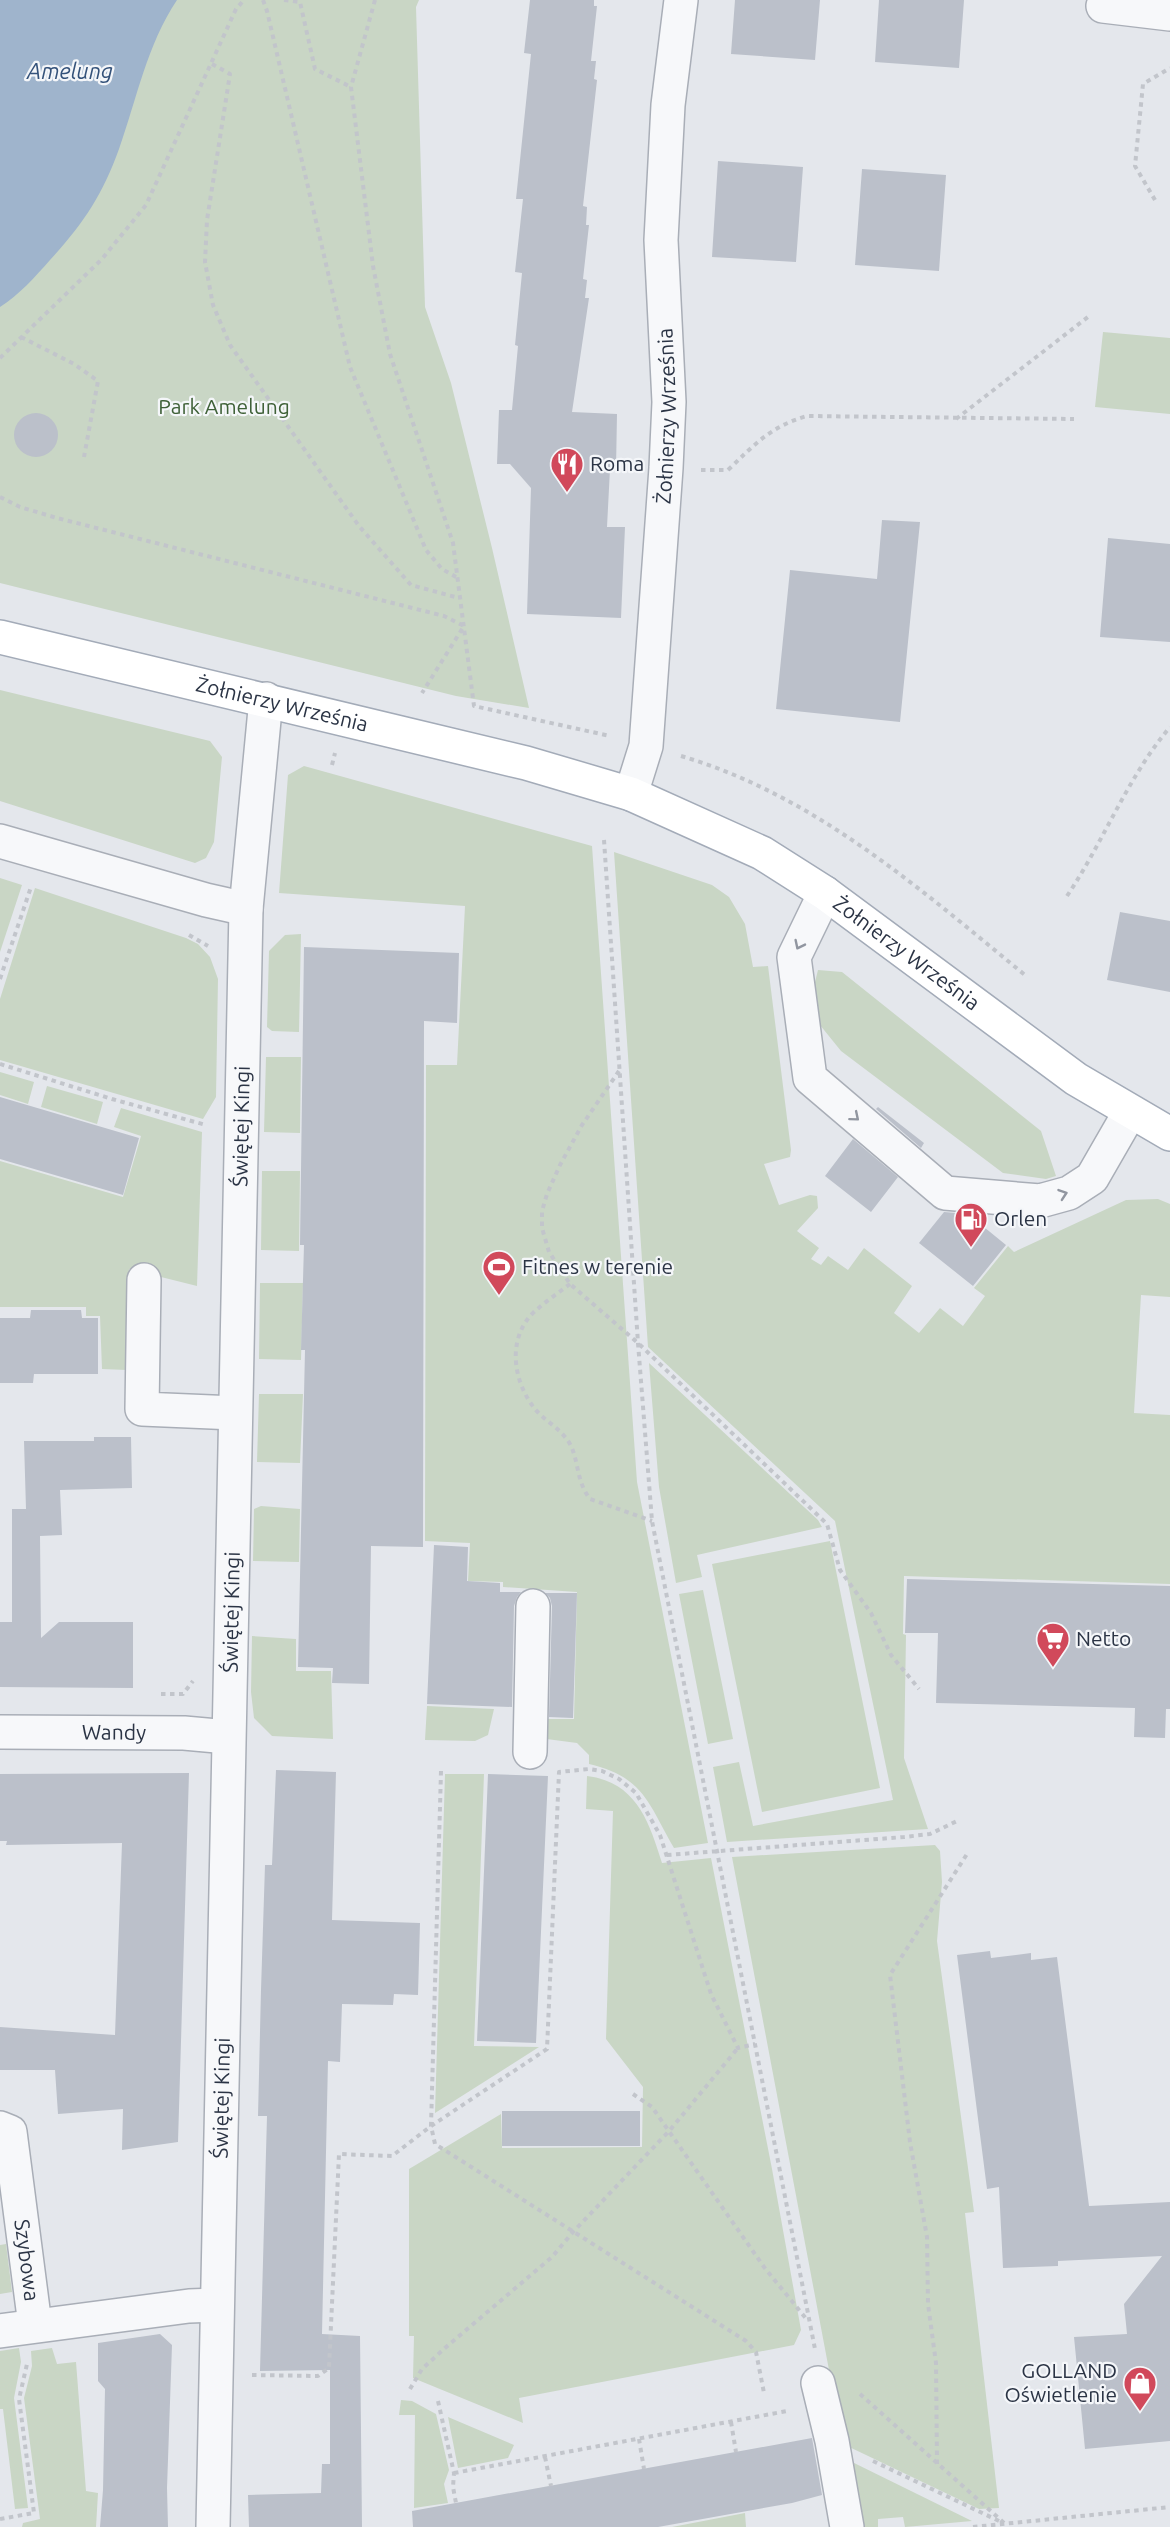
<svg xmlns="http://www.w3.org/2000/svg" width="1170" height="2527" viewBox="0 0 1170 2527" font-family="Ubuntu,sans-serif">
<style>
.green{fill:#c9d6c5}
.water{fill:#9fb4cc}
.building{fill:#bbc0ca}
.lines{fill:none;stroke-linecap:round;stroke-linejoin:round}
.minor-casing{stroke:#a9aeb7;stroke-width:36}
.major-casing{stroke:#a3abb8;stroke-width:36}
.path{stroke:#c2c5cb;stroke-width:4;stroke-dasharray:4.5 4.5;stroke-linecap:butt}
.minor{stroke:#f7f8fa;stroke-width:33}
.major{stroke:#fff;stroke-width:33}
.oneway{stroke:#9196a0}
.labels{text-anchor:middle;stroke-width:4.5;stroke-linejoin:round;paint-order:stroke}
.park-label{font-size:21px;fill:#3f6138;stroke:#f4f6f9}
.street-label{font-size:21px;fill:#2b3445;stroke:#f4f6f9}
.poi-label{font-size:21px;fill:#2b3445;stroke:#f4f6f9;text-anchor:start}
.water-label{font-size:22px;font-style:italic;fill:#34527a;stroke:#f4f6f9}
</style>
<rect width="100%" height="100%" fill="#e4e7ec"/>
<!-- green -->
<path class="green" d="M0,0h419l-3,7 9,300 26,76 41,165 37,160 -73,-12 -456,-113z
M1103,332l67,6v76l-75,-7z
M0,690l210,51 12,16 -8,85 -8,16 -11,5 -195,-62z
M304,766l288,80 45,636 71,361 -34,5c-26,-45 -30,-71 -85,-84v-9l-12,-12 -38,-5 1,-19h34l3,-127 -74,-5v-5l-35,-1 2,-38 -45,-2 1,-476h31l8,-159 -186,-13 9,-118z
M614,852l98,33 17,12 16,27 8,43 15,-1 23,184 -1,7 -26,7 15,41 31,-10 7,1 1,12 -21,23 22,17 -8,11 10,6 7,-9 20,14 16,-22 48,38 -18,27 25,20 21,-25 23,18 22,-30 -11,-8 34,-42 6,6 112,-52 32,-1 12,5v93l-29,-2 -7,118 36,2v169l-266,-8 -1,58 3,1 -2,123 24,71 -201,13 -14,-75 26,-5 14,64 140,-26 -58,-279 -187,-174z
M0,878l22,7 -22,67z
M35,888l151,50 12,6 12,13 8,22 -2,118 -13,22 -203,-59v-61z
M301,934l-2,98 -27,-1 -5,-4 2,-76 16,-16z
M818,970l24,2 199,159 15,45 -10,3 -43,-6 -162,-122 -21,-26 -6,-39z
M266,1057h35l-1,76 -36,-1z
M0,1072l34,10 -6,22 -28,-9z
M47,1086l56,16 -6,22 -56,-17z
M121,1108l81,24 -5,154 -68,-17 -2,101 -25,-1 -2,-53h-14v-9h-86v-146l123,36 18,-61 -27,-9z
M262,1171h38l-1,80 -38,-1z
M260,1283h43l-2,77 -42,-1z
M649,1363l169,157 4,7 -125,28 5,22 -26,6 -17,-96z
M259,1394h44l-3,69 -43,-1z
M261,1506l39,3 -1,53 -46,-1 1,-52z
M830,1541l50,247 -118,24 -50,-248z
M703,1590l30,149 -25,5 -29,-150z
M252,1636l44,3v32h35l2,68 -61,-3 -18,-18 -3,-26z
M427,1706l67,3 -6,26 -13,6 -50,-1z
M445,1774h39l-10,272 65,1 -104,66z
M587,1776c49,6 62,45 75,87l49,-5 61,311 29,161 -7,15 -275,53 4,25 -110,-45 1,-42h-5v-167l92,-55 1,34 140,-1 1,-60 -37,-48 7,-228 -27,-2z
M935,1845l5,6 2,31 -5,59 37,271 -9,1 34,295 -20,1 -136,-65 -111,-587z
M6,2244l6,48 -12,2v-49z
M19,2348l2,14 -7,36 14,110 -13,1 -12,-100h-3v-58z
M52,2348l5,16 19,-2 10,129 12,2 -2,34h-74l1,-4 17,-4 -16,-121 8,-32 -1,-15z
M401,2400l11,1 24,13 13,56 -5,14 4,19 -34,5 1,-93h-16z
M448,2417l66,28 -6,13 -50,10z
M848,2460l124,61 -67,6 -2,-10 -25,2v8h-18z
M745,2513l1,14h-74z"/>
<!-- water -->
<path class="water" d="M0,0h177c-30,45 -40,98 -58,149 -17,47 -36,75 -69,111 -15,17 -31,35 -50,47z"/>
<!-- building -->
<path class="building" d="M530,0h64v6h3l-6,55h5l-2,18 3,1 -14,126 4,1 -1,18h3l-6,54 4,1 -2,18h4l-17,114 45,2 -1,55h-6l-3,58h18l-4,91 -94,-4 4,-126 -21,-24h-13l2,-54h13l6,-64 -3,-1 7,-72 -7,-1 8,-73h-7l15,-145 -7,-1z
M735,0h85l-5,60 -84,-6z
M879,0h85l-5,68 -84,-6z
M718,161l85,6 -7,95 -84,-5z
M862,169l84,6 -7,96 -84,-6z
M14 435a22 22 0 1 1 44 0a22 22 0 1 1-44 0Z
M882,520l38,2 -20,200 -124,-13 14,-139 87,9z
M1108,538l62,6v98l-70,-5z
M1120,912l50,9v71l-63,-12z
M304,947l155,6 -2,70 -33,-2 -1,526 -52,-1 -2,138 -37,-1 1,-15 -35,-1 7,-317h-4l3,-105h-4z
M0,1097l139,41 -16,57 -123,-36z
M878,1107l46,36 -3,5 -45,-39z
M853,1139l45,38 -27,35 -46,-36z
M944,1212l24,2 38,31 -33,41 -54,-43z
M31,1310h50l1,8h16v56h-64l-1,9h-33v-65h30z
M94,1437h37l1,51 -72,2 2,45 -22,1 1,102 18,-16h74v66l-133,-1v-65h12v-113h14l-2,-68h70z
M434,1545l34,2 -1,34 33,2v9h21l-4,5 -3,9 -2,101 -85,-3z
M907,1579l263,7v123h-4l-1,29 -31,-1 1,-29 -199,-5 2,-70h-33z
M545,1593h32l-4,125 -24,-1 3,-111 -2,-8z
M276,1770l60,2 -4,148 88,3 -2,72 -24,-1 -1,11 -51,-1 -2,58 -12,-1 -6,273 38,2 2,191h-113l-1,-32 73,-2 1,-29h8v-94l-70,1 7,-255h-9l3,-126 4,-125h7z
M189,1773l-11,369 -56,8 1,-41 -65,5 -3,-44h-55v-43l115,8 7,-192 -116,2 1,-4h-7v-67z
M488,1774l60,2 -12,267 -59,-2z
M990,1951l1,7 40,-5v7l26,-3 32,249 81,-4v239l-85,8 -11,-112 53,-3 -3,-30 38,-48 -104,5v5l-55,2 -4,-81 -12,2 -30,-234z
M502,2111h138v35h-138z
M160,2334l12,11 -5,143 1,39h-68l3,-37 2,-101 -7,-8v-38z
M812,2438l10,57 -30,8 -134,24h-245l-1,-16z"/>
<g class="lines">
<defs>
<g id="minor">
<path d="M1103,6l67,8"/>
<path id="s1" d="M631,794l15,-48 20,-278 3,-66 -8,-162 7,-135 13,-105"/>
<path d="M0,841l206,59 40,9"/>
<path d="M825,893l-31,64 16,121 135,115 95,8 29,-8 23,-15 38,-66"/>
<path d="M144,1280l-2,129 93,4"/>
<path id="s2" d="M0,1732l184,1 44,4"/>
<path d="M530,1752l3,-146"/>
<path id="s3" d="M0,2128l10,4 25,193"/>
<path d="M0,2331l189,-25 27,-1"/>
<path d="M818,2383l14,58 15,86"/>
<path id="s4" d="M213,2527l33,-1618 20,-210"/>
</g>
<g id="major">
<path id="s5" d="M0,637l526,126 105,31 131,59 63,40 251,186 94,55"/>
</g>
</defs>
<!-- minor casing -->
<use href="#minor" class="minor-casing"/>
<!-- major casing -->
<use href="#major" class="major-casing"/>
<!-- path -->
<path class="path" d="M263,0l4,11 83,356 76,183 16,19 14,8
M284,0l16,2 15,67 36,18
M375,0l-24,87 22,179 17,88 63,189 21,163 136,30
M212,64l18,10 -23,146 -2,42 8,43 17,40 129,181 52,59 48,13
M1155,200l-20,-34 8,-82 27,-16
M21,337l53,27 24,17 -14,76
M0,358l102,-99 44,-54 90,-196 8,-9
M956,419l132,-102
M701,470h27c26,-25 43,-44 79,-54l267,3
M0,497l20,10 37,11 387,98 20,10 -42,67
M681,756c133,39 239,133 344,219
M332,765l3,-12
M604,840l34,503 14,178 163,828
M1067,896c37,-55 60,-118 103,-169
M189,935l19,11
M0,979l31,-92
M0,1064l112,35 94,26
M619,1071l-37,54 -22,40 -13,29 -5,17v17l7,24 21,32 68,59 189,181 13,46 31,43 20,42 28,34
M570,1284c-12,9 -25,18 -36,28 -26,25 -22,65 -2,93 10,15 28,22 38,39 9,17 6,37 20,55l62,22
M161,1694h22l10,-13
M441,1771l-10,355 4,18 311,197 10,11 8,41
M667,1855l237,-18 26,-3 27,-13
M633,2094l19,13 112,160 44,54
M252,2375l66,1 11,-8 10,-214 53,2 39,-30 116,-77 12,-277 30,-3 13,2 17,8 17,14 24,42 51,159 27,54 17,-4
M410,2389l12,-20 23,-21 107,-91 21,-25 97,-102 68,-82
M860,2394l144,129
M438,2401l16,72 -1,14 3,16
M731,2422l5,30
M639,2439l5,30
M545,2457l6,29
M873,2461l126,60
M937,2464l-1,-101 -8,-59 -1,-67 -17,-95 -20,-167 77,-121
M454,2473l333,-62
M0,2519l34,-6 -15,-114 8,-35
M973,2527l197,-20"/>
<!-- minor -->
<use href="#minor" class="minor"/>
<!-- major -->
<use href="#major" class="major"/>
</g>
<!-- one-way arrows -->
<defs><path id="oneway-chevron" d="M-2-3.5L2.5 0L-2 3.5" fill="none" stroke-width="1.6" stroke-linecap="round" stroke-linejoin="round" transform="scale(1.5)"/></defs>
<g class="oneway">
<use href="#oneway-chevron" transform="translate(799 945) rotate(116)"/>
<use href="#oneway-chevron" transform="translate(855 1117) rotate(40)"/>
<use href="#oneway-chevron" transform="translate(1063 1194) rotate(-19)"/>
</g>
<!-- icons -->
<defs>
<symbol id="restaurant-pin" viewBox="-11 -11 22 30"><path d="M0 17L-7.5 6A9.5 9.5 0 1 1 7.5 6Z" fill="#d1495b" stroke="#f4f6f9"/><path d="M-5-6h1v4h1v-4h1v4h1v-4h1v5L-1.5 .5V6h-2V.5L-5-1ZM5-6V6H3V1.5H1.5Q1.5-4 5-6Z" fill="#fff"/></symbol>
<symbol id="fuel-pin" viewBox="-11 -11 22 30"><path d="M0 17L-7.5 6A9.5 9.5 0 1 1 7.5 6Z" fill="#d1495b" stroke="#f4f6f9"/><path d="M-5.5-6h7V0h2V4h1.3V-2.5L3-4.5l.8-.8L6-3V5H2.5V1h-1V6h-7ZM-4.2-4.7v3.2H.2V-4.7Z" fill="#fff"/></symbol>
<symbol id="stadium-pin" viewBox="-11 -11 22 30"><path d="M0 17L-7.5 6A9.5 9.5 0 1 1 7.5 6Z" fill="#d1495b" stroke="#f4f6f9"/><path d="M0-5a6.5 5 0 1 0 0 10a6.5 5 0 1 0 0-10ZM-3.5-1.8h7v3.6h-7Z" fill="#fff"/></symbol>
<symbol id="supermarket-pin" viewBox="-11 -11 22 30"><path d="M0 17L-7.5 6A9.5 9.5 0 1 1 7.5 6Z" fill="#d1495b" stroke="#f4f6f9"/><path d="M-6-5.5h2.5l.6 2H6L4.5 2H-2.5L-4.4-4H-6ZM-1.5 3.2a1.3 1.3 0 1 0 .1 0ZM3 3.2a1.3 1.3 0 1 0 .1 0Z" fill="#fff"/></symbol>
<symbol id="shop-pin" viewBox="-11 -11 22 30"><path d="M0 17L-7.5 6A9.5 9.5 0 1 1 7.5 6Z" fill="#d1495b" stroke="#f4f6f9"/><path d="M-5-2.5h2.3a2.7 3.5 0 0 1 5.4 0H5L5.5 6h-11ZM-1.5-2.5h3a1.5 2.3 0 0 0-3 0Z" fill="#fff"/></symbol>
</defs>
<g fill-rule="evenodd">
<use href="#restaurant-pin" x="548" y="445" width="38" height="52"/>
<use href="#fuel-pin" x="952" y="1200" width="38" height="52"/>
<use href="#stadium-pin" x="480" y="1248" width="38" height="52"/>
<use href="#supermarket-pin" x="1034" y="1620" width="38" height="52"/>
<use href="#shop-pin" x="1121" y="2364" width="38" height="52"/>
</g>
<g class="labels">
<!-- park labels -->
<g class="park-label">
<text x="224" y="414">Park Amelung</text>
</g>
<!-- street labels -->
<g class="street-label">
<text dy="7" stroke="none"><textPath href="#s1" startOffset="381">Żołnierzy Września</textPath></text>
<text dy="7" stroke="none"><textPath href="#s5" startOffset="290">Żołnierzy Września</textPath></text>
<text dy="7" stroke="none"><textPath href="#s5" startOffset="970">Żołnierzy Września</textPath></text>
<text dy="7" stroke="none"><textPath href="#s4" startOffset="1401">Świętej Kingi</textPath></text>
<text dy="7" stroke="none"><textPath href="#s4" startOffset="915">Świętej Kingi</textPath></text>
<text dy="7" stroke="none"><textPath href="#s2" startOffset="114">Wandy</textPath></text>
<text dy="7" stroke="none"><textPath href="#s4" startOffset="429">Świętej Kingi</textPath></text>
<text dy="7" stroke="none"><textPath href="#s3" startOffset="140">Szybowa</textPath></text>
</g>
<!-- poi labels -->
<g class="poi-label">
<text x="590" y="471">Roma</text>
<text x="994" y="1226">Orlen</text>
<text x="522" y="1274">Fitnes w terenie</text>
<text x="1076" y="1646">Netto</text>
<text x="1117" y="2378" text-anchor="end">GOLLAND<tspan x="1117" dy="24">Oświetlenie</tspan></text>
</g>
<!-- water labels -->
<g class="water-label">
<text x="70" y="79">Amelung</text>
</g>
</g>
</svg>
